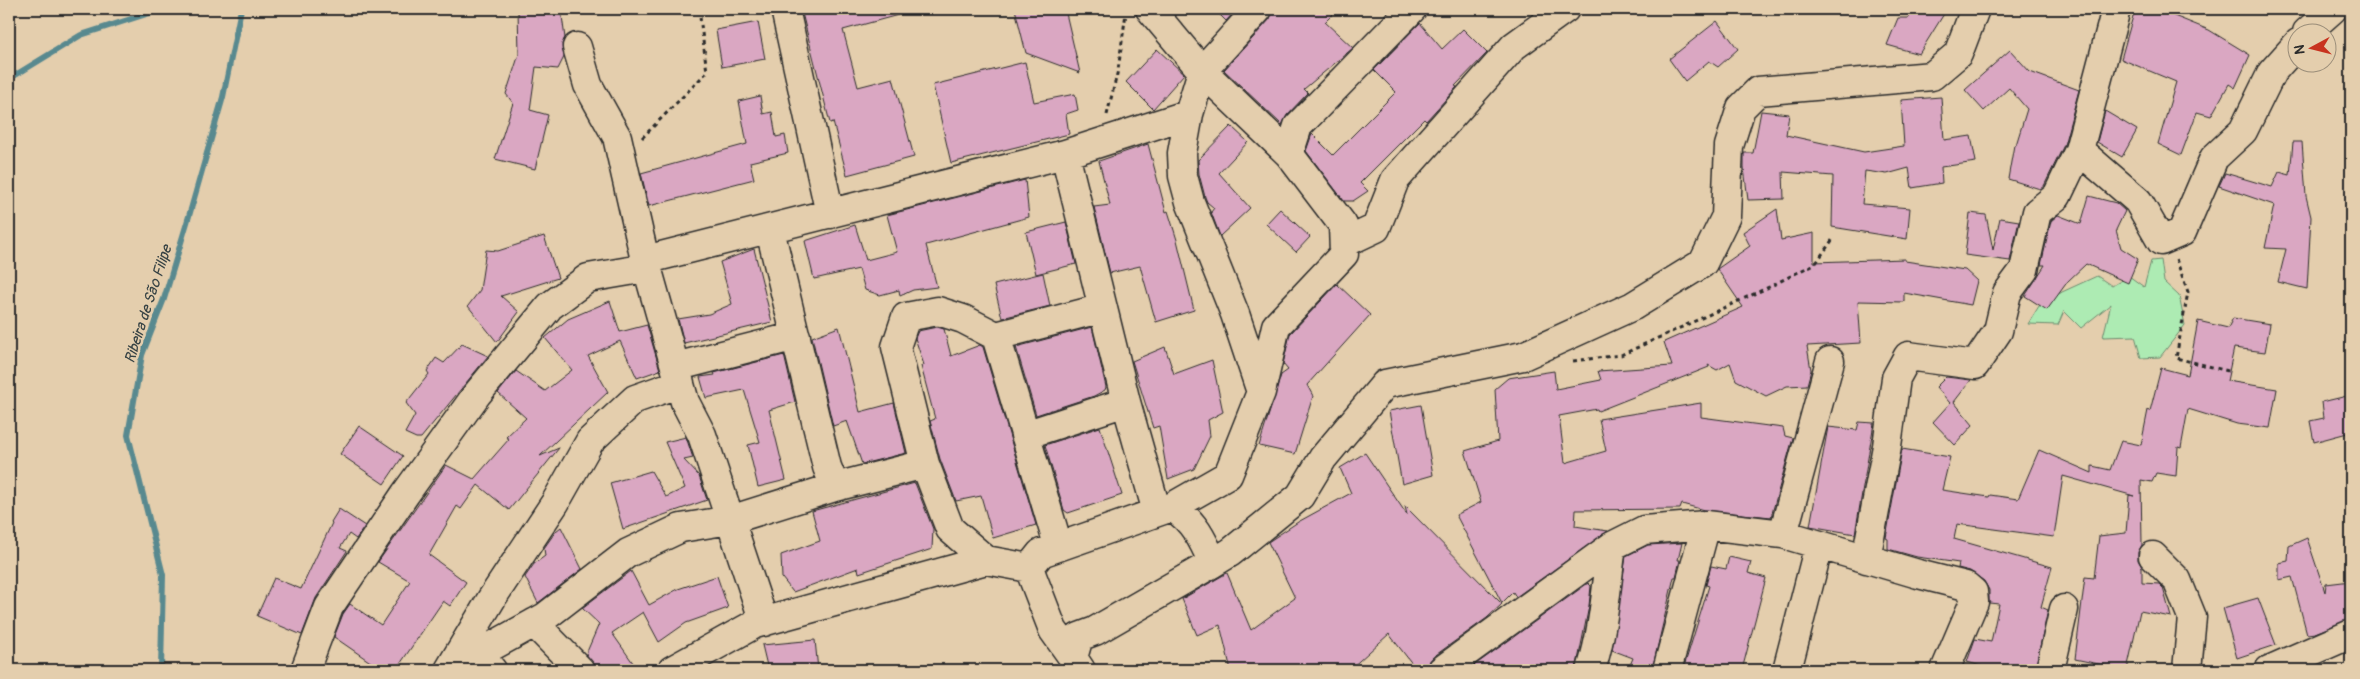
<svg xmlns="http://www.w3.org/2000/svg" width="2360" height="679" viewBox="0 0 2360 679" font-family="Pangolin,sans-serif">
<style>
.green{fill:#adebb3;stroke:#6c8b6f}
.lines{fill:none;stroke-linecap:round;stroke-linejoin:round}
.stream{stroke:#59898f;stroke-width:6}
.building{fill:#daa7c2;stroke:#2b2b2b}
.minor-casing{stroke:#2b2b2b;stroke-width:31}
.path{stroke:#2b2b2b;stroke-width:3;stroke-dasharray:4 4;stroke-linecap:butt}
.minor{stroke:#e4cead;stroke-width:28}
.labels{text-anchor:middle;stroke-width:5;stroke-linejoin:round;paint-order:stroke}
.water-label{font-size:15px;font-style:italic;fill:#364244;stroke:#e4cead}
</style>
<rect width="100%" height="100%" fill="#e4cead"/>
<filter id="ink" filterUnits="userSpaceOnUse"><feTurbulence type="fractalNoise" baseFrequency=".02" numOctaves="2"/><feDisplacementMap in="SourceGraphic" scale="10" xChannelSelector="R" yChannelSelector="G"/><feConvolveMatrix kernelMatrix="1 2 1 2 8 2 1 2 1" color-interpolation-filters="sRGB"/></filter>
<g filter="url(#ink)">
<!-- green -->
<path class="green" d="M2161,260l3,22 15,14 6,29 -25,32 -19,1 -6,-22 -32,1 8,-33 -30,24 -17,-17 -6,14 -30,-1 11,-18 23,-14 35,-16 15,10 17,-10 15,11 7,-26z"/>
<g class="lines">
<!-- stream -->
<path class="stream" d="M9,79l72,-44 81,-26
M161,670l2,-95 -35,-140 14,-80 22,-56 25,-83 34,-119 18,-88"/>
</g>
<!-- building -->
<path class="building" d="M518,9h43l4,29 -3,6 2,13 -6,12 -22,-2 -6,43 18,5 -13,54 -40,-10 18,-56 -7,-9 13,-40z
M801,9h100l1,5 -59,16 15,57 35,-9 21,79 -67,18 -14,-53 -3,1z
M1015,9h50l15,64 -54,-20z
M1214,9h23l-11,12z
M1273,9h65l-13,13 28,26 -49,41 4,4 -21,22 -5,10 -58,-55 46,-51z
M1910,9h37l-28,45 -32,-9 11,-27h11z
M2135,9l24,1 50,20 41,25 -15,33 -6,-4 -18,32 -14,-4 -16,43 -23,-11 18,-62 -55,-23z
M1717,21l21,28 -20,18 -9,-6 -24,20 -16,-22z
M758,22l7,37 -43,8 -6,-37z
M1420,23l22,26 21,-20 24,24 -32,33 2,1 -31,34 -2,-2 -64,64 8,8 -15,10h-9l-38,-50 6,-17 21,21 63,-63 -22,-22z
M1157,49l27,25 -31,35 -27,-27z
M2010,50l20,22 49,18 -15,55 -20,41 -4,3 -32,-10 6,-34h2l11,-36 -18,-21 -25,23 -19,-21z
M1025,62l9,40 41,-8 3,16 -12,4 3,20 -118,29 -18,-78z
M760,96l3,18 9,-2 4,25 9,-2 3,18 -38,9 4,17 -105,27 -8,-33 106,-29 -8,-43z
M1941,97l3,43 27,-4 5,26 -35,5 1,16 -30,5 -3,-20 -22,6 -22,-3 -3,33 48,4 -3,31 -75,-12 1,-51 -50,-4 1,27 -36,1 -4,-32v-15h9l8,-42 28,3 -3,21 78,17 40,-6 -3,-46z
M2105,111l32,19 -15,27 -25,-15z
M1231,126l17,16 -29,31 31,35 -30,28 -9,-24 3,-4 -7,-6 -2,-5 -6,-23 -1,-14z
M2293,142h9l4,54 5,21 -4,72 -29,-7 8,-33 -21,-1 9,-43 -55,-19 6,-13 47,14 7,-15 11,3z
M1148,144l18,68 2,-1 9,29 17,70 -38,12 -16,-56 -30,7 -16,-66 16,-2 -11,-44z
M1025,180l4,37 -103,28 11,42 -24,3 -13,6 -1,-6 -19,5 -15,-5 -6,-21 -45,10 -9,-38 50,-16 11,35 31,-8 -10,-37z
M2089,196l27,7 9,8 -9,19 5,18 17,11 -10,24 -42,-19 -18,17 -21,29 -22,-14 20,-31h-4l10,-44 7,-6 23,9z
M1280,209l30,28 -14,15 -30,-28z
M1777,209l4,31 33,-7v29l91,-3v2l60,9 12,11 -6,24 -67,-12v9l-46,-1 3,42 -54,3 4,24 -4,15 -20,1 -21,10 -30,-16 -6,-17 -13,7 -9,-5 1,2 -111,44 -1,-2 -38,7 6,47 41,-12 -7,-32 102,-16v14l82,11 2,8 8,2 -22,79 -67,-7 -22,-6 -2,5 -104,1 -1,16 33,5 -92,66 -3,-5 -11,11 -46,-88 25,-13 -16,-51 33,-10 -3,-52 13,-11 46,-7 2,18 45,-9 -3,-9 74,-5 -8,-24 79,-35 -26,-38 33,-23 -7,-14z
M1970,213l16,2 7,35 7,-32 19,3 -9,40 -45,-6z
M1066,222l10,42 -40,10 -10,-42z
M544,236l14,42 -57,18 18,16 -22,30 -29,-36 12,-16 6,-40 12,1z
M754,249l18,73 -88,21 -6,-24 31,-5 23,-10 -12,-42z
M1043,273l7,33 -48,12 -8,-33z
M1337,284l33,31 -63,70 6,11 -18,58 -36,-8 22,-71 7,-5 -5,-6 7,-30z
M610,301l10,31 27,-7 13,45 -23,8 -17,-37 -32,15 20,36 -68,64 19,-8 -50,62 -31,-25 -17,24 -4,-3 -28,49 37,27 -16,24 -7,-5 -47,69h-14l-48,-33 9,-23 7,-10 31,21 29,-44 -32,-19 68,-97 28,14 35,-40 -3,-2 20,-19 -28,-25 18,-22 29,20 27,-21 -27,-32 23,-19z
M2233,318l37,6 -5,28 -31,-4 -7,33 50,8 -7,39 -33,-4 -49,-15 -7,39 -3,-1 -2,29 -20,-3 -4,9 -11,-2 1,65 -4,7v8l4,7v16l17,1 4,4 8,29 -31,-6 -13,59 -52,-11 10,-82 9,1 5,-42 27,-3 3,-38 5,1 -71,-20 -9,61 -97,-13 -3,15 98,28 -11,40 7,3 -13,60h-40l-28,-8 8,-23 16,3 8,-38 -10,-1v-13l-5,-9 -14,-10 -12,-3 1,-5 -42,-6 -29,-8v-10l-2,-1 16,-89 48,8 -8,33 47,7 1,-2 28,4 21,-49 53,23v-7l18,4 11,-29 20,4 7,-35 2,1 11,-43 27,7 10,-54 30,7z
M839,327l21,85 34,-9 12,50 -44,11 -15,-43 -14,5 -21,-89z
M937,327l7,2 7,27 29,-11 3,2 53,178 -43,13 -12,-42 -25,5 -16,-42 -10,-38 5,-2 -14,-53 3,-1 -9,-27 3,-7z
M1092,327l14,60 -1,3 -11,6 -58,19 -20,-68z
M462,344l26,12 -67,82h-5l-11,-5 10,-18 -9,-12 23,-29 -2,-3 9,-13 8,5z
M1165,347l9,27 38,-14 11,52 -15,8 2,16 -16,33 -26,10 -9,-53 -6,2 -21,-67z
M784,355l11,47 -26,8 17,70 -28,7 -10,-42 12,-3 -16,-52 -38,8 -6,-21 15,-2 -1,-2z
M1946,377l25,3 -17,22 19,23 -18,20 -22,-23 17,-19 -14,-16z
M2351,395v37l-37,10 -4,-21 14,-3 -2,-16z
M1421,405l12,70 -31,9 -13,-73z
M1859,422l15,1 -19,111 -45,-8 18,-99 29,3z
M359,426l44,30 -19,28 -44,-30z
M1100,427l22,68 -54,18 -4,-3 -19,-65z
M686,437l7,21 -9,2 15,16 8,24 -84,29 -13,-46 41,-12 15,26 19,-9 -20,-46z
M1365,453l42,62 -2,-9 97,98 -15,14 -54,39 -5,6 -1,7h-10l-28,-36 -40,36h-118l-11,-45 -23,10 -15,-36 45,-26 24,57 44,-32 -27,-56 30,-20 53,-29 -11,-25z
M915,483l18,46 -1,20 -73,24 -1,-5 -65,24 -11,-14 -1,-23 39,-14 -8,-30z
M339,509l26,17 -9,13 -7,-5 -9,14 7,3 -31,47 -14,37 -45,-19 17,-38 27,11 31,-66 -1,-1z
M561,527l21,42 -44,34 -13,-26 9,-13 11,-8 -1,-8 12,-17z
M2307,538l18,54 1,-8 25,-3v38l-36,14 -8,1 -15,-57 -13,3v-17l9,-2 1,-15z
M1682,543l-4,17h2l-4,17h-2l-22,93h-24l5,-12 -21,-8 14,-94 22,-11z
M1729,557l22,5 -3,11 18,5 -24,92h-59l26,-84 -3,-1 5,-19 15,3z
M631,571l18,34 29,-16 39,-13 11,32 -42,15 -27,19 -16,-30 -31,21 26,37h-43v-4l-9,-12 13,-30 -17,-16z
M1588,583l3,3 -2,20 -13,64h-108z
M2258,598l18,47 -39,13 -14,-50z
M815,640l3,30h-50l-6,-25z"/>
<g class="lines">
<defs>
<path id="minor" d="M785,9l45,205
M1150,9l52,62 87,83
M1258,9l-56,62 -13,43 -7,39 1,23 7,26 45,112 26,78
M2116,9l-37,141 59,51 23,40 21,-9 32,-74 29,-27 29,-59 26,-29
M2307,32l26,-23
M577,47l11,38 29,52 28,123 40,142 17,33 62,187
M1065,154l124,-40
M770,230l57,237 8,20 90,-23 25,65 36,31 43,8
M1344,243l32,-15 19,-48 119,-134 51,-37
M645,260l420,-106 61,248 31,110
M996,336l62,209
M675,367l121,-31
M1025,435l101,-33
M925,464l-29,-117 10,-30 32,-6 25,8 33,17 107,-28
M1172,507c22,14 31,33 41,56
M1783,534l47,-173
M2153,556l24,24 15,37 -5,53
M1866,559l21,-113 9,-68 12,-22 67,9 23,-34 9,-38 17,-23 13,-58 20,-16 22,-46
M534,623l46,47
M1073,658l-20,-28 -24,-62 12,-15 131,-46 56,-32 33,-83 15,-66 68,-72 -1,-29 -54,-71 9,-28 114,-117
M305,670l24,-63 77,-114 71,-99 73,-88 38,-28 59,-10
M449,670l43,-72 63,-95 35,-62 45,-42 45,-16
M492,670l-14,-16 67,-37 83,-64 53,-25 49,-8 105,-33
M672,670l83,-46 231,-64
M1081,670l-8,-12 6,-21 16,-6 118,-68 18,-11 69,-56 23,-38 62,-74 138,-28 110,-50 70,-43 23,-47 3,-70 12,-38 17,-17 174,-15 26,-22 17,-45
M1442,670l170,-124 32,-16 62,-5 77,9 135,40 48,12 7,6 1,10 -29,68
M1591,670c13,-41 15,-82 21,-124
M1667,670l39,-145
M1787,670l32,-125
M2050,670l14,-61
M2269,670l82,-36"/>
</defs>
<!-- minor casing -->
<use href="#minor" class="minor-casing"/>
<!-- path -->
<path class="path" d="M1107,115l11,-45 8,-57
M642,138l65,-66 -8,-63
M2176,259l12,33 -12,66 56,14
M1573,361l48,-6 148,-68 47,-24 17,-24"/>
<!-- minor -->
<use href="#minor" class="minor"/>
</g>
</g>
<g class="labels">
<!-- water labels -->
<g class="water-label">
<text transform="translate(148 304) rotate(-72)" y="5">Ribeira de São Filipe</text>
</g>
</g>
<!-- margin -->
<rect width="2360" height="679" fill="none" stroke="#e4cead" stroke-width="30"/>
<rect x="15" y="15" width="2330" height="649" fill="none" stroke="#2b2b2b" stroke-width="2" filter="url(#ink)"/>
<!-- north arrow -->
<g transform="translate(2312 48) rotate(263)"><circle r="24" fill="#e4cead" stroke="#9a8d79"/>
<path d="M0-4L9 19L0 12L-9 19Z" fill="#c8321e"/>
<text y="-8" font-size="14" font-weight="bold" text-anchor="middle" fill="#2b2b2b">N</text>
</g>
</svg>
